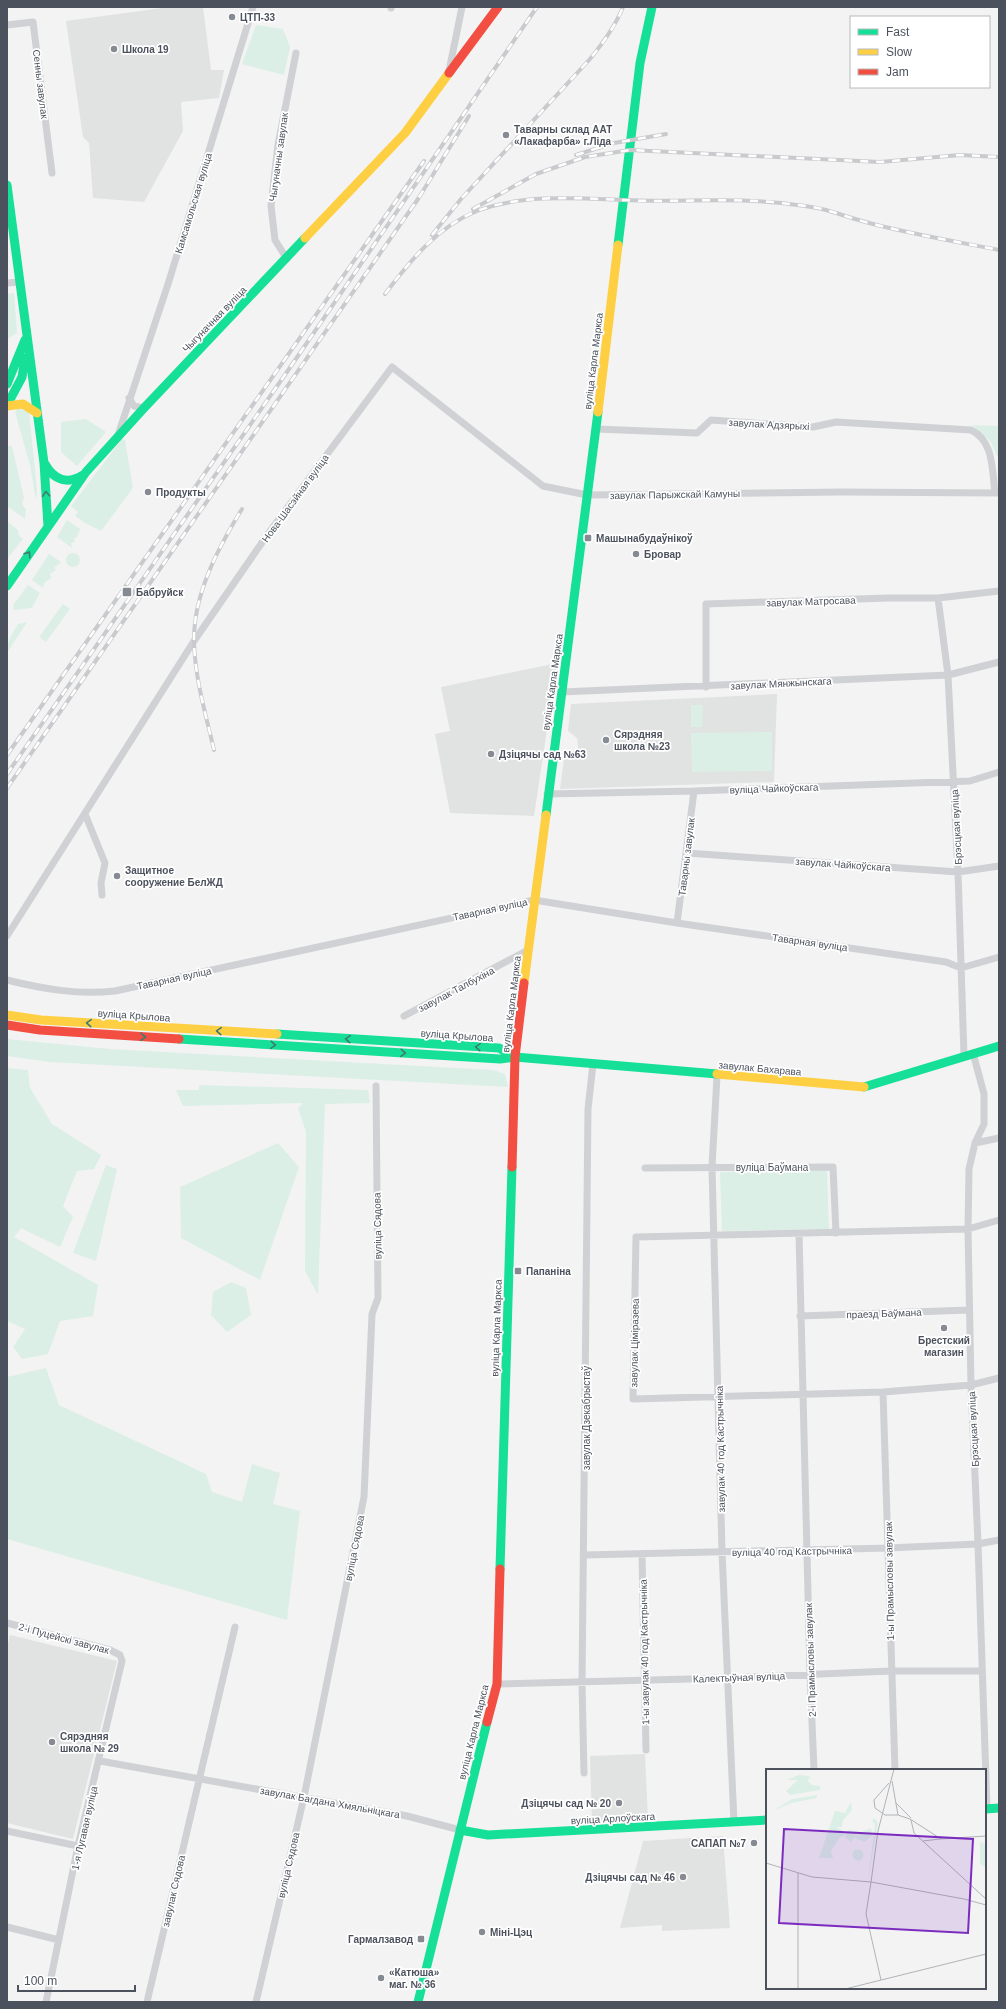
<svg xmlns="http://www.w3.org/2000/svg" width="1006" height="2009" viewBox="0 0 1006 2009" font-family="Helvetica,sans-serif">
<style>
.education{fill:#e1e2e2}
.green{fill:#dbefe6}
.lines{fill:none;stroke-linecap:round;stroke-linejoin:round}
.street{stroke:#cfd1d4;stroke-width:7}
.fast{stroke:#16e098;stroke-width:9}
.slow{stroke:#ffcf43;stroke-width:9}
.jam{stroke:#f24e42;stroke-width:9}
.rail-casing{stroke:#c9cacd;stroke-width:4}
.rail{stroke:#fff;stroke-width:2.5;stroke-dasharray:8;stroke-linecap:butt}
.oneway{stroke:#3c7d6f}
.poi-dot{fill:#868a92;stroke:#fff;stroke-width:1.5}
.labels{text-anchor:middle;stroke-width:3.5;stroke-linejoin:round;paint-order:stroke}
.poi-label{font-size:10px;font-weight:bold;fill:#4c525d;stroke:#fff;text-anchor:start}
.street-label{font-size:10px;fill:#4c525d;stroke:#fff}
.inset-road{fill:none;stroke:#b0b3b7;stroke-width:1}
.view{fill:#7b2cbf;fill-opacity:0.15;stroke:#7b2cbf;stroke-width:2}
.inset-edge{fill:none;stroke:#4c525d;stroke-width:2}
</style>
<rect width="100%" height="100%" fill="#f3f3f3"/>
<!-- education -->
<path class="education" d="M170,7h33l8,63h13l-5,28 -38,4 2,29 -39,71 -51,-4 -4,-55 -6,-6 -17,-116z
M557,663l-23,153 -84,-3 -15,-79 15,-3 -9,-44z
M777,694l-3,88 -214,7 4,-30 10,-3 4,-9 -1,-9 -9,-7 3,-27z
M10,1635l107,26 -44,178 -66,-16v-175z
M645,1754l3,66 -56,2 -2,-66z
M723,1836l7,92 -68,3v-6l-42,3 23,-87z"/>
<!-- green -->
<path class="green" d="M256,25l27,4 7,18 -6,28 -42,-11z
M14,293l3,40 -10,6v-45z
M18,408h6l5,3 8,79 -1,11 -6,-36 -15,-53z
M86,419l20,13 -29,34 -16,-14v-30z
M972,425l27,1v31l-2,-1 -6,-14z
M122,439l3,1 8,48 -32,43 -16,-8 -10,-7 3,-4 -7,-6z
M7,446h5l12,52c-3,5 -2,7 2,11l-1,10 -18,-13z
M67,520l13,9 -3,8 -3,1 1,4 -4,1 1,5 -15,-11z
M7,521l11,9 1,6 4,3 -16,20z
M66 560a7 7 0 1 1 14 0a7 7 0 1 1-14 0Z
M49,554l12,8 -7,6 2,2 -6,4 1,4 -7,5 -1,5 -11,-8z
M28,585l12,8 -8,15 -18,2 -1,-5z
M63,604l7,5 -24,33 -7,-5z
M27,622l-20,31c0,-12 5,-19 11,-29z
M691,705h12l-1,22h-11z
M772,732v39l-80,1 -1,-39z
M7,1039l103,10 383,21 12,4 3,13 -458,-25 -43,-6z
M7,1068l21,2 2,18 22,36 49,31 -7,14 -17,2 -14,35 10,11 -13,30 -39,-19 -7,9 84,48 -5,31 -33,5 -12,33 -26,5 -9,-12 12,-18 -18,-8z
M200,1085l168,5 2,13 -45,1 -7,191 -13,-24 1,-139 -8,-24 5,-5 -120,3 -7,-16h22z
M278,1143l21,24 -39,113 -79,-42 -1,-51z
M106,1165l11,4 -21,92 -23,-8z
M827,1170l2,59 -107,2 -2,-59z
M231,1282l15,6 5,27 -24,17 -16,-17 2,-23z
M46,1368l13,37 147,69 6,18 30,10 10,-38 28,9 -7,31 27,7 -13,109 -280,-81v-162z"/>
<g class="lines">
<!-- street -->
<path class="street" d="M391,8v-1
M7,25l26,-3 19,151
M449,71l13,-64
M287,259l-12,-19 -4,-34 7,-61 18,-92
M7,283l12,-1
M129,398l5,8 10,2
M596,429l101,4 14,-13 102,7 23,-5 135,8c23,11 21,40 24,63
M118,435l51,-154 84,-274
M938,598l10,77 10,197 6,184
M706,687v-83l182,-6h50l61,-7
M562,692l386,-17 51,-13
M547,794l147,-3 276,-10 29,-9
M85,814l20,49 -4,20 1,12
M687,853l271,19 41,-6
M677,923l17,-132
M7,936l187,-295 76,-110 122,-164 151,119 44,9 253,-3 159,1
M7,980c36,9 71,15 108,11l419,-91 143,23 269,39 15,6 38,-11
M404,1016l124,-66
M973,1053l11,41v30l-9,19 -6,26 -1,60 3,156 7,159 9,265
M717,1076l-5,91 10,385 12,270
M975,1143l24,-5
M645,1168l188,-1 3,66
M999,1220l-31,9 -332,8 -3,162 250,-7 88,-7 28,-7
M799,1234l11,440 4,96
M800,1316l169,-6
M883,1392l12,378
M642,1554l4,196
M585,1555l303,-7 90,-4 21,-4
M7,1623l103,27 10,5 2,6 -44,185 -32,156
M497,1684l230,-6 164,-7h91
M100,1761l307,55 53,14
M584,1773l-2,-90 6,-574 5,-45
M7,1831l71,15
M7,1927l52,13
M147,2002l88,-375
M256,2002l48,-205 60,-300 8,-183 6,-16 -2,-212"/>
<!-- fast -->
<path class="fast" d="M7,185l37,278 4,63
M618,245l22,-182 12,-56
M7,384l18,-44
M7,405l15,-28 3,-19
M45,464c9,16 22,21 38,11
M7,586l79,-114 58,-64 161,-170
M546,815l52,-403
M277,1034l222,14 16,9
M179,1039l321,20 15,-2 202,17
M864,1087l135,-41
M500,1569l12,-402
M985,1809l14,-1
M460,1830l28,5 279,-15
M418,2002l69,-280"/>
<!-- slow -->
<path class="slow" d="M305,238l100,-105 44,-60
M7,406l16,-2 14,9
M598,412l20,-167
M524,983l22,-168
M7,1015l34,5 236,14
M717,1074l147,13"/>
<!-- jam -->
<path class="jam" d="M449,73l49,-66
M7,1025l33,5 139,9
M512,1167l3,-110 9,-74
M487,1722l10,-38 3,-115"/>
<defs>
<path id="rail" d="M576,155l38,-12 52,-9
M473,209l63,-35 49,-17 45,-7 250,12 80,-7 39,2
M432,235l29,-36 129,-140c13,-16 25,-32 33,-52
M385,294c25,-33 52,-67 92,-83 44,-17 100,-13 146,-11 53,3 105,-3 158,3 15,2 31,3 45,7 17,5 34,11 51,15 40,10 81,17 122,25
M214,750c-8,-35 -19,-71 -20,-108 -1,-47 24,-94 48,-133
M7,755l417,-594
M7,774l282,-405 248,-362
M7,788l411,-589 51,-83"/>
</defs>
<!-- rail casing -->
<use href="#rail" class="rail-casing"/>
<!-- rail -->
<use href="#rail" class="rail"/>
</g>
<!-- one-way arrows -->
<defs><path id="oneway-chevron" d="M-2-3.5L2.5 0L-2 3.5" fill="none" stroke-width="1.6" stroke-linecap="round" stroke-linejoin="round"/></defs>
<g class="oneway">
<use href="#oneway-chevron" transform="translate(46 494) rotate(-93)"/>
<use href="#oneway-chevron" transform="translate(28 554) rotate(-57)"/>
<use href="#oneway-chevron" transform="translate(89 1023) rotate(-176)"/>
<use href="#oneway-chevron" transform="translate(219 1031) rotate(-176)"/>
<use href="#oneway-chevron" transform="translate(143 1037) rotate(4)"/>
<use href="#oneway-chevron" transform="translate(348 1039) rotate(-176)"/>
<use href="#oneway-chevron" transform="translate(273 1045) rotate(4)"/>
<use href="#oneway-chevron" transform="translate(478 1047) rotate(-176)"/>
<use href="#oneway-chevron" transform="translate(403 1053) rotate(4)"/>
</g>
<!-- markers -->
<g class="poi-dot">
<circle cx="232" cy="17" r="4"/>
<circle cx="114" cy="49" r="4"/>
<circle cx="506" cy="135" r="4"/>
<circle cx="148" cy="492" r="4"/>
<rect x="584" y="534" width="8" height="8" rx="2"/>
<circle cx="636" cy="554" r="4"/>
<rect x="122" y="587" width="10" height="10" rx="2"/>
<circle cx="606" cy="740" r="4"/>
<circle cx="491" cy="754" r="4"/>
<circle cx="117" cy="876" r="4"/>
<rect x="514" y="1267" width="8" height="8" rx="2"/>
<circle cx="944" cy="1328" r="4"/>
<circle cx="52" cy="1742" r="4"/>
<circle cx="619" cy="1803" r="4"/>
<circle cx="754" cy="1843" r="4"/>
<circle cx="683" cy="1877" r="4"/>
<circle cx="482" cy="1932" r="4"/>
<rect x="417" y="1935" width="8" height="8" rx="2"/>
<circle cx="381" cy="1978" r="4"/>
</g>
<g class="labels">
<!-- poi labels -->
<g class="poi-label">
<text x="240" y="21">ЦТП-33</text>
<text x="122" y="53">Школа 19</text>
<text x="514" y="133">Таварны склад ААТ<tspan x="514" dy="12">«Лакафарба» г.Ліда</tspan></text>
<text x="156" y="496">Продукты</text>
<text x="596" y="542">Машынабудаўнікоў</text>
<text x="644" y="558">Бровар</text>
<text x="136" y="596">Бабруйск</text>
<text x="614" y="738">Сярэдняя<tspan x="614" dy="12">школа №23</tspan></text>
<text x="499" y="758">Дзіцячы сад №63</text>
<text x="125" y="874">Защитное<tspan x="125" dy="12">сооружение БелЖД</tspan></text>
<text x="526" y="1275">Папаніна</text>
<text x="944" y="1344" text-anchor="middle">Брестский<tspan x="944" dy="12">магазин</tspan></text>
<text x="60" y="1740">Сярэдняя<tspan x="60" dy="12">школа № 29</tspan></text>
<text x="611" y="1807" text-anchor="end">Дзіцячы сад № 20</text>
<text x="746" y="1847" text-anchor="end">САПАП №7</text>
<text x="675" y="1881" text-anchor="end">Дзіцячы сад № 46</text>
<text x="490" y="1936">Міні-Цэц</text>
<text x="413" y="1943" text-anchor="end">Гармалзавод</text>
<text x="389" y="1976">«Катюша»<tspan x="389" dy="12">маг. № 36</tspan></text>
</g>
<!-- street labels -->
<g class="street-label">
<text transform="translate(41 84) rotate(83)" y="4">Сенны завулак</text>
<text transform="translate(278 157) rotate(-82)" y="4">Чыгуначны завулак</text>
<text transform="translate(193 203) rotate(-73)" y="4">Камсамольская вуліца</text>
<text transform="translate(214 319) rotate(-46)" y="4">Чыгуначная вуліца</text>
<text transform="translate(593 361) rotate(-83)" y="4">вуліца Карла Маркса</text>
<text transform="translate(769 424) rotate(3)" y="4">завулак Адзярыхі</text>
<text transform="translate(675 494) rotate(-1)" y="4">завулак Парыжскай Камуны</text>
<text transform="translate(295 498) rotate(-54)" y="4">Нова-Шасэйная вуліца</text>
<text transform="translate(811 601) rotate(-2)" y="4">завулак Матросава</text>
<text transform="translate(552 682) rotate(-82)" y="4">вуліца Карла Маркса</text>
<text transform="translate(781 683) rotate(-3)" y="4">завулак Мянжынскага</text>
<text transform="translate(774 788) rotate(-2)" y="4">вуліца Чайкоўскага</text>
<text transform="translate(956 827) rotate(-93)" y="4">Брэсцкая вуліца</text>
<text transform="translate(686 857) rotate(-83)" y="4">Таварны завулак</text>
<text transform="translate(843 864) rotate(4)" y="4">завулак Чайкоўскага</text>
<text transform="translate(490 909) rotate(-12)" y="4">Таварная вуліца</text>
<text transform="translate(810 942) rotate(8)" y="4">Таварная вуліца</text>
<text transform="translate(174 978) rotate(-12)" y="4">Таварная вуліца</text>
<text transform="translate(456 989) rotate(-28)" y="4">завулак Талбухіна</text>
<text transform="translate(511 1004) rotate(-83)" y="4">вуліца Карла Маркса</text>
<text transform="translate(134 1015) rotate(4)" y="4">вуліца Крылова</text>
<text transform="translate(457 1035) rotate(4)" y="4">вуліца Крылова</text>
<text transform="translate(760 1068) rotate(5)" y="4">завулак Бахарава</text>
<text x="772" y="1171">вуліца Баўмана</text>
<text transform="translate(377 1226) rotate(-91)" y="4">вуліца Сядова</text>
<text transform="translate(884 1313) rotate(-2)" y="4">праезд Баўмана</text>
<text transform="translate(496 1328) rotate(-88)" y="4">вуліца Карла Маркса</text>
<text transform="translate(634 1343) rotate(-89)" y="4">завулак Ціміразева</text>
<text transform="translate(586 1418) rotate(-90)" y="4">завулак Дзекабрыстаў</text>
<text transform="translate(973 1429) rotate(-93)" y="4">Брэсцкая вуліца</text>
<text transform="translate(720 1449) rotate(-91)" y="4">завулак 40 год Кастрычніка</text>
<text transform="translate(354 1548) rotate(-79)" y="4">вуліца Сядова</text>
<text transform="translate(792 1551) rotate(-1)" y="4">вуліца 40 год Кастрычніка</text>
<text transform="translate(889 1581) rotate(-91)" y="4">1-ы Прамысловы завулак</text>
<text transform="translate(64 1638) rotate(15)" y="4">2-і Пуцейскі завулак</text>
<text transform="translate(644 1652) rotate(-91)" y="4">1-ы завулак 40 год Кастрычніка</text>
<text transform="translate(810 1660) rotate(-92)" y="4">2-і Прамысловы завулак</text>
<text transform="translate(739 1677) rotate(-2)" y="4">Калектыўная вуліца</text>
<text transform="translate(473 1732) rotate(-76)" y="4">вуліца Карла Маркса</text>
<text transform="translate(330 1802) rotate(10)" y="4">завулак Багдана Хмяльніцкага</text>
<text transform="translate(613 1818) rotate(-3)" y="4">вуліца Арлоўскага</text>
<text transform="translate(84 1828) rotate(-77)" y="4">1-я Лугавая вуліца</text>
<text transform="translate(288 1865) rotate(-77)" y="4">вуліца Сядова</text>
<text transform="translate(173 1891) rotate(-77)" y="4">завулак Сядова</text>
</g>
</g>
<!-- overview -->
<g transform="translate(766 1769)">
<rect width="220" height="220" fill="#f3f3f3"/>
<path d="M33,6l11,1 -2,5 4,4 8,1v4l-30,5 -4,-4 12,-11h-11zM51,26v3l-26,5 -18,8 19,-12zM85,33l1,8 -9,10 -1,7h-6l7,4 1,5 -4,1 -9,14 2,7h-14l16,-47 10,2zM108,49l4,5 -10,58 7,-57 -3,-3zM105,59l1,8 -8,6 -9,-4 2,-4 -6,8 -6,-5 3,-7 14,2zM214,73l6,2v23l-6,-3zM86.5 86a5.5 5.5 0 1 1 11 0a5.5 5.5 0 1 1-11 0Z" fill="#dbefe6"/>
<path class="inset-road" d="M126,12l6,34M123,14l-15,17 1,8 10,7h13l12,4 31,20M130,34l15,15M145,51l3,13 72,66M174,70l46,-3M157,72l17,-2M0,94l46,14 59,5 93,17 22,6M105,113l-5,32 15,66M105,113l7,-51 16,-62M32,220v-116M79,220l141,-35"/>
<path class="view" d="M18,60l189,10 -5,94 -189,-10z"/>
<rect width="220" height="220" class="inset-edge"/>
</g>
<!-- border -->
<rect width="1006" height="2009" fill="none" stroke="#4c525d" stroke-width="16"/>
<!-- legend -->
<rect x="850" y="16" width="140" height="72" fill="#ffffff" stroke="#b7babe"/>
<rect x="858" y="29" width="20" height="6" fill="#16e098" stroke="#b7babe"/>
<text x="886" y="36" font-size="12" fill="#4c525d">Fast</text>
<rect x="858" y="49" width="20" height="6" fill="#ffcf43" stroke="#b7babe"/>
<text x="886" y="56" font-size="12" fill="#4c525d">Slow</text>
<rect x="858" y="69" width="20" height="6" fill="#f24e42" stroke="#b7babe"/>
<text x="886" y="76" font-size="12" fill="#4c525d">Jam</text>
<!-- scale -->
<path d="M18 1985v6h117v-6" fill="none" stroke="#4c525d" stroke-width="2"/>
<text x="24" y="1985" font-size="12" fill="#4c525d" stroke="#ffffff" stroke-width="3" paint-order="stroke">100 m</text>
</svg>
